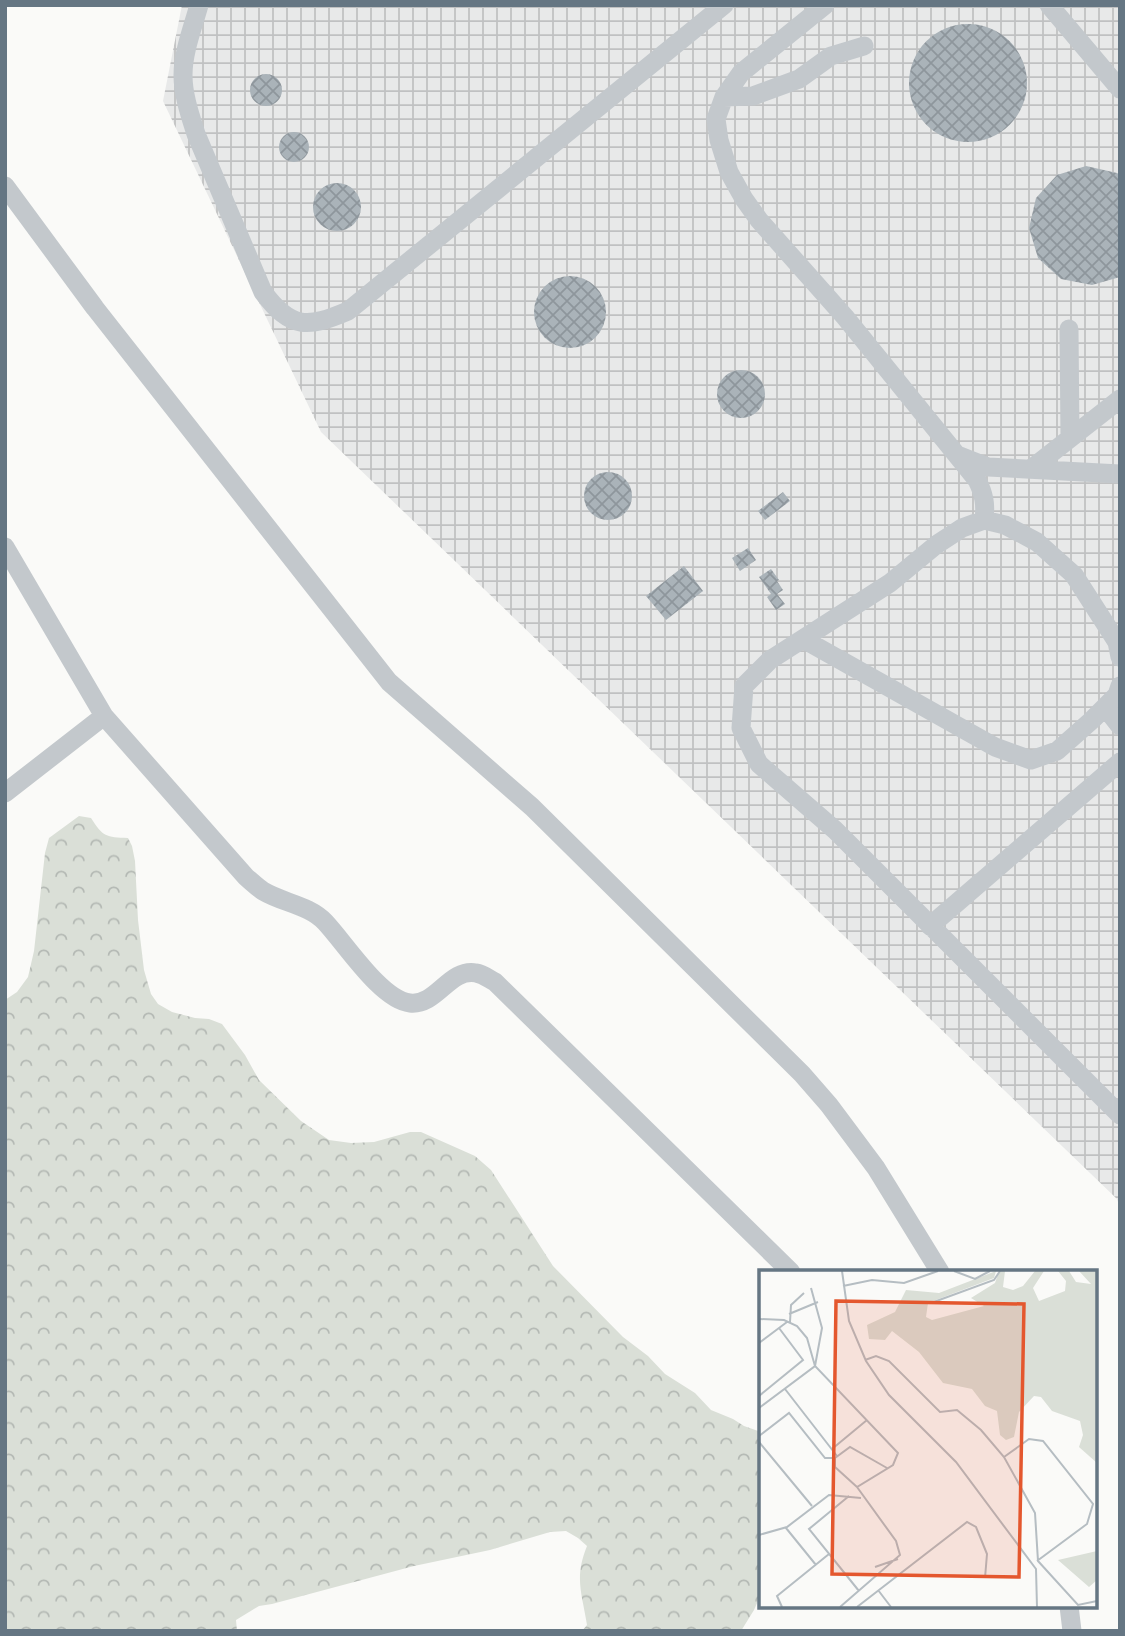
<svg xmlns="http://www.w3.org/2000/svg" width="1125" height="1636" viewBox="0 0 1125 1636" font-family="Raleway,sans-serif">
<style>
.industrial{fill:url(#industrial-grid)}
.forest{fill:url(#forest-crowns)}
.building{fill:url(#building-cross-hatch)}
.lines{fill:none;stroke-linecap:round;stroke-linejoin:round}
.minor{stroke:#c3c8cc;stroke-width:19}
.inset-road{fill:none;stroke:#b5bdc2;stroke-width:2}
.view{fill:#e4572e;fill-opacity:0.15;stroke:#e4572e;stroke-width:3.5}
.inset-edge{fill:none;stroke:#657683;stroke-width:3.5}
</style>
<defs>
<pattern id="industrial-grid" width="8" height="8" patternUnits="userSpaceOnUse" patternTransform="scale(1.75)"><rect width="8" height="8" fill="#e8e9e9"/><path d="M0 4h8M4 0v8" fill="none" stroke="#c0c1c2"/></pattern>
<pattern id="forest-crowns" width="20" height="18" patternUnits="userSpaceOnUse" patternTransform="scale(1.75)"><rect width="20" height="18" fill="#dadfd7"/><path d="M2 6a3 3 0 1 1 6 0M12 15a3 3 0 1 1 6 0" fill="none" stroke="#b4b9b4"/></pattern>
<pattern id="building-cross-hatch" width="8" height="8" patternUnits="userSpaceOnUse" patternTransform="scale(1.75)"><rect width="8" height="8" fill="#aab3b9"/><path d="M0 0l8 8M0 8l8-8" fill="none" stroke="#8e969c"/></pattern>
</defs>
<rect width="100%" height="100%" fill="#fafaf8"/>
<!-- industrial -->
<path class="industrial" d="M182,5h938v1203l-3,-9 -796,-767 -158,-331z"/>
<!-- forest -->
<path class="forest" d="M79,816l12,2c12,19 15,19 37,20l4,8 3,15 3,59 6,50 7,24 7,10 14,8 23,6 14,1 13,5 23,31 14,25 42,41 28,19 22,3 23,-1 36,-10h11l54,24 16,14 62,96 70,71 25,19 17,18 30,19 16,17 22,9 11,7 17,6v162l-7,16 -13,21h-159l5,-6c-5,-32 -13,-47 0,-79l-9,-8 -12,-7 -16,1 -60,18 -76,16 -142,38 -13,2 -23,14 1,11h-232v-631l12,-8 11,-15 6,-26 11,-98 4,-15z"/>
<!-- building -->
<path class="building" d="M909 83a59 59 0 1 1 118 0a59 59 0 1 1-118 0Z
M250 90a16 16 0 1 1 32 0a16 16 0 1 1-32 0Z
M279 147a15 15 0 1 1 30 0a15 15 0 1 1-30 0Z
M1086,166l31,7 3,2v102l-28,8 -31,-6 -23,-21 -9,-30 7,-30 21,-23z
M313 207a24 24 0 1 1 48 0a24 24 0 1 1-48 0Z
M534 312a36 36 0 1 1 72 0a36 36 0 1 1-72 0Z
M717 394a24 24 0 1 1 48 0a24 24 0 1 1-48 0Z
M584 496a24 24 0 1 1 48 0a24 24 0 1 1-48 0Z
M783,492l7,9 -25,19 -7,-9z
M748,548l8,12 -16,11 -8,-13z
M684,566l19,25 -37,29 -20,-24z
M771,569l8,11 -2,1 6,9 -6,4 8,10 -9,6 -9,-13 4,-3 -12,-17z"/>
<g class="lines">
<!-- minor -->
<path class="minor" d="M199,5c-6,22 -16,47 -16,70 0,20 7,40 13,59l67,158c28,38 45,36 85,19l376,-306
M825,5l-84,68 -17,24 -8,22 3,21 10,32 15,27 15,21 86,97 132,163c7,14 9,24 7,40
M1049,5l71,84
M724,97l29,-1 46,-17 32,-23 33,-10
M5,186l90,122 294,374 143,125 270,267 27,31 47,63 64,104
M1069,329l1,109
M960,456l28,11 132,7
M1031,469l89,-70
M5,547l99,169 142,161c6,5 11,10 17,14 20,12 46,14 62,31 20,21 56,78 85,81 27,3 39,-35 66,-30 7,1 13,6 19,9l296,290
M803,639l192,108 36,13 26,-9 35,-31 25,-25 3,-9
M1120,657l-3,-15 -43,-67 -37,-33 -32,-17 -21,-5 -22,8 -26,17 -46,38 -120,77 -26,26 -3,42 18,36 76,66 285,285
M1105,707l15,19
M5,793l99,-77
M930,926l190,-164
M1069,1606l3,25"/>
</g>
<!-- overview -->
<g transform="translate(759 1270)">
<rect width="338" height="338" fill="#fafaf8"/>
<path d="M237,1l-2,7 -66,25 -2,14 6,3 52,-14 -13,-8 24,-15 4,-12h6l-2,16 10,3 10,-4 12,-15h9l-11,17 6,13 26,-10 1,-10 -8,-10h11l7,11 15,2 -12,-13h18v192l-18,-16 4,-12 -3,-14 -28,-10 -11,-14 -7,-1 -15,16 -5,25 -8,3 -6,-5 -3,-24 -12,-5 -13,-17 -29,-6 -24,-31 -27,-21 -7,9 -16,-1 -2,-14 28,-13 11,-22 33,3zM338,281v29l-8,7 -31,-27z" fill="#dadfd7"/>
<path class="inset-road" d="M83,1l7,50 17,40 23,34 67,67 80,107 1,38M195,1l21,8 15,-8M84,16l29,-6 32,3 34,-12M52,18l11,40 -7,38 83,87 -5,12 -36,22 -22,-20v-9l15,-11 37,21M172,33l63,-23 6,-9M30,44l29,-12M0,49l25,1 13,6 10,12 8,28 -56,42M31,52l1,-17 13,-12M0,73l28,-21M106,90l11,-4 13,5 51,51 17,-2 24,20 23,27 31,56 3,48 40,44 19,-4M26,119l52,67M0,126l44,-36 -24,-32M0,166l30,-23 36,45h9M0,172l53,64M73,179l35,-29M245,187l25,-18 14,2 50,63 -6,20 -50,37M90,226l-40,33 50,62M27,258l30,37M0,265l28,-8 42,-32 32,3M116,297l23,-8M119,320l13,17M23,337l-5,-11 52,-42M81,337l60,-52 -4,-14 -39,-54M98,337l110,-85 9,5 11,27 -2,24"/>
<path class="view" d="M77,31l188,3 -5,273 -187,-3z"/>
<rect width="338" height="338" class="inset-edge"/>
</g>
<!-- border -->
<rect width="1125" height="1636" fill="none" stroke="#657683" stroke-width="14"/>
</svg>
